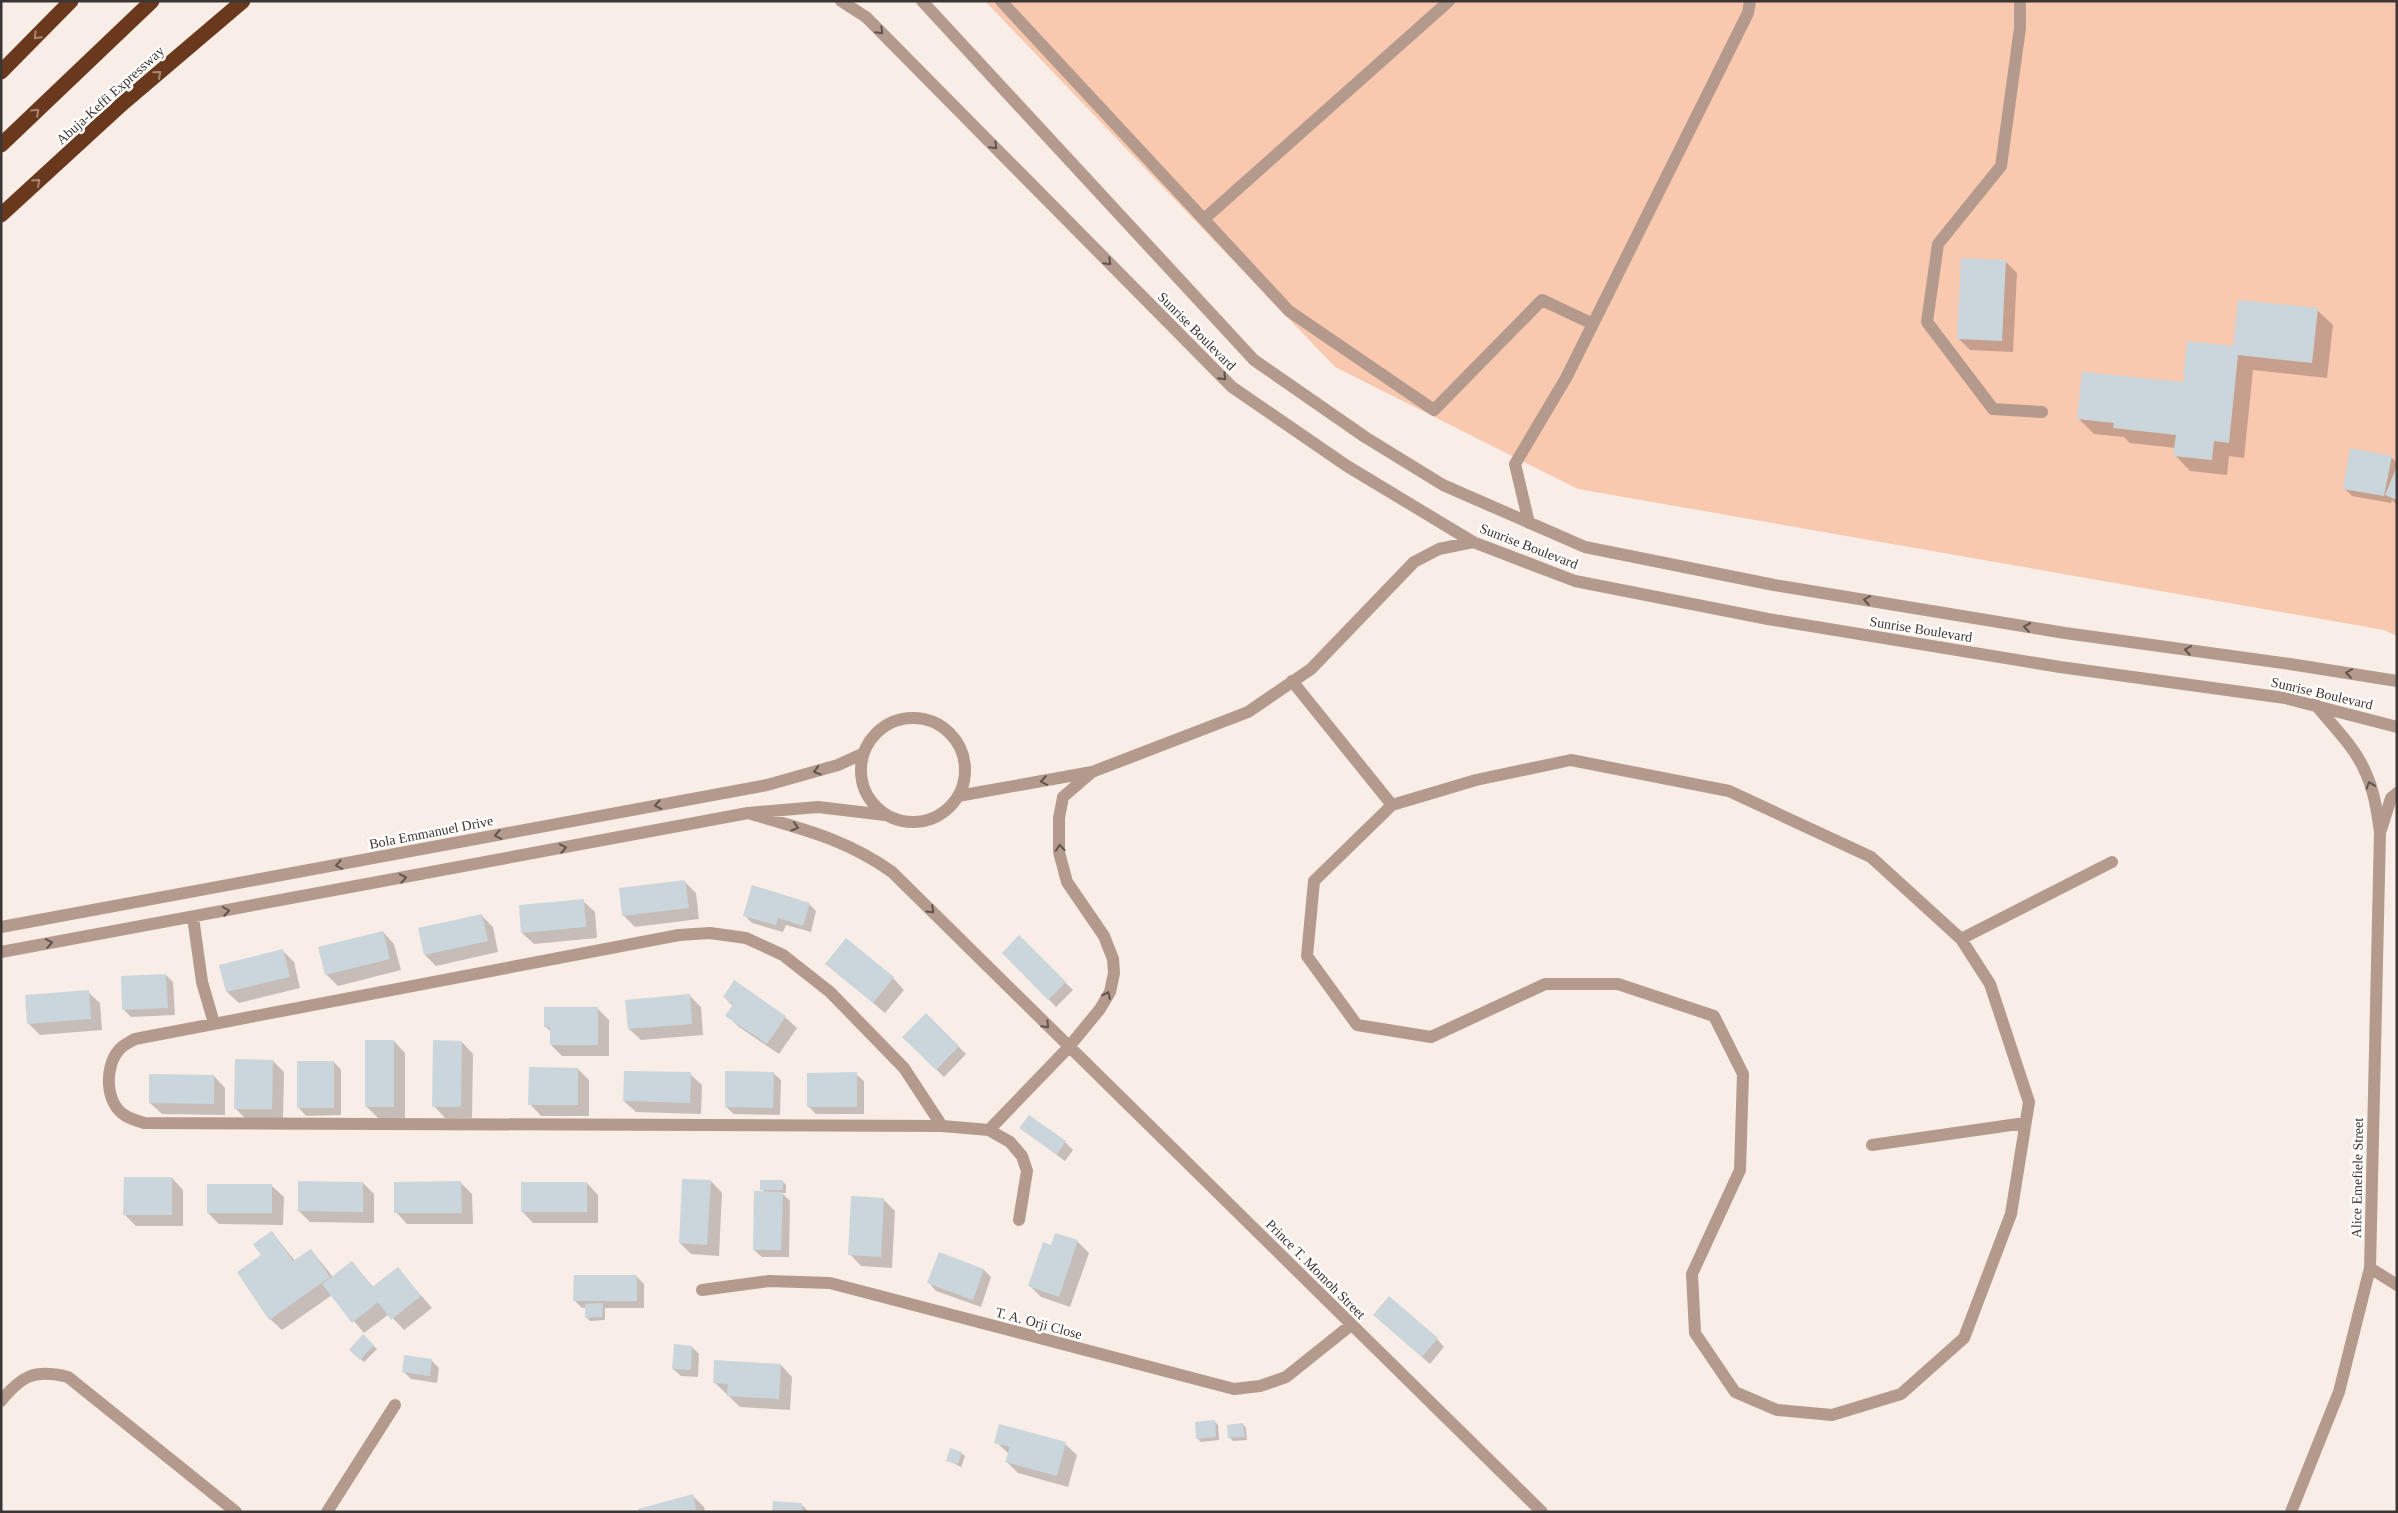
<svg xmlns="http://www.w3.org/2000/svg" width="2398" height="1513" viewBox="0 0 2398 1513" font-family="'Times New Roman',serif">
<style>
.green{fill:#f8c8af}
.shadow{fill:#0003}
.building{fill:#cad6db}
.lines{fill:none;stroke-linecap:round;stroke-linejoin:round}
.street{stroke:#b49a8c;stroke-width:12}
.highway{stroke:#6a381c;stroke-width:15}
.oneway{stroke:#5f544e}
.oneway2{stroke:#a68775}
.labels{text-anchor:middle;stroke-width:5;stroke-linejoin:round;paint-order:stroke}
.street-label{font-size:14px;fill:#3b3634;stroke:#fffdfb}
</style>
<rect width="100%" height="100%" fill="#f9ede7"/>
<!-- green -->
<path class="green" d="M985,1h1412v635l-13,-6 -806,-141 -243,-122z"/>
<!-- shadow -->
<path class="shadow" d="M2005,261l12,12 -4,79 -43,-2 -12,-12z
M2317,310l16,15 -6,53 -74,-8 -9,88 -15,-2 -2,19 -37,-4 -15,-16 1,-7 -46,-5 -6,-6 -30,-3 -15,-15 105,-35 51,-37z
M2391,457l6,6v42l-5,-5 -1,3 -39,-7 -8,-8z
M684,881l12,12 3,26 -64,8 -11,-11z
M583,901l12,11 2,26 -63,6 -12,-11z
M809,904l7,7 -5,21 -25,-7 -3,7 -31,-9 -8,-8z
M481,915l12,12 5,25 -62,14 -11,-11z
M383,932l11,12 7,26 -63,16 -12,-12z
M1019,937l54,53 -17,17 -53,-54z
M283,951l11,11 6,26 -61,15 -12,-11 -6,-26z
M827,964l66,14 11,12 -19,23z
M166,975l7,7 2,33 -44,2 -7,-7z
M88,992l12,11 2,27 -62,5 -12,-12z
M689,995l12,12 2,28 -62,5 -12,-11z
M724,997l61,20 12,11 -18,26 -40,-27 -12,-12 6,-9z
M597,1008l12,12v36h-47l-11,-11v-13l-5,-5z
M926,1014l40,40 -22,23 -40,-40z
M394,1041l11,12v65h-27l-11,-11z
M462,1042l11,12 -1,64h-27l-11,-12z
M273,1061l11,11 -1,48h-36l-12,-12z
M334,1062l7,8v45l-35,1 -7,-8z
M578,1069l11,11v36h-48l-11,-12z
M773,1073l8,7 -1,35 -46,-1 -8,-7z
M690,1074l12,11 -1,29 -65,-2 -12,-11z
M856,1074l8,7v33h-48l-8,-8z
M214,1076l11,12v27l-63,-1 -12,-11z
M1021,1128l44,14 8,8 -8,11z
M172,1178l11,12v36h-47l-12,-12z
M711,1181l11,12 -3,63 -28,-2 -11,-11z
M783,1182l3,3v8h-4l8,8 -1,56h-27l-8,-7 11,-57 -3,-4z
M363,1183l11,11v29l-64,-1 -11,-11z
M461,1183l11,11 1,30h-66l-11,-12z
M587,1183l11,12v28h-65l-11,-12z
M272,1186l12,11 -1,28 -64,-1 -11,-11z
M883,1199l12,12 -3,57 -31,-2 -11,-12z
M272,1232l23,29 16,-11 22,27 19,-15 22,26 24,-19 34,39 -28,22 -15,-16 -25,19 -32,-38 -50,35 -12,-11 -7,-64z
M1077,1241l12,12 -19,54 -29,-10 -11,-11 22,-40z
M984,1270l7,7 -10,30 -45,-16 -7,-8z
M636,1276l8,8v24h-39v12l-15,1 -4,-4v-9h-4l-7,-7z
M1382,1322l55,17 7,8 -14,17z
M363,1336l14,13 -13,13 -13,-12z
M692,1347l7,7 -1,23 -17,-1 -8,-7z
M432,1361l7,7 -2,15 -26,-4 -8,-8z
M781,1365l11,12 -2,33 -50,-3 -26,-25z
M1214,1421l4,4 1,15 -18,2 -4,-4z
M1243,1424l3,4 1,12 -14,1 -3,-3z
M996,1442l69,2 12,11 -9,32 -50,-14 -11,-11 2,-8z
M961,1453l4,3 -4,11 -14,-7z
M692,1495l12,12 1,5h-65z
M802,1505l7,7h-35z"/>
<!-- building -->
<path class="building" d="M1961,258l45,2 -4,81 -45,-2z
M2238,300l80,8 -6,55 -74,-8 -9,88 -15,-2 -2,19 -39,-4 3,-21 -63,-7 1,-5 -37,-4 5,-47 101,10 4,-41 46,5z
M2350,448l42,8 -8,40 -41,-7z
M2397,466v34l-12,-5z
M685,880l4,28 -67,8 -3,-28z
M752,885l58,18 -7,23 -25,-8 -2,7 -33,-9z
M584,899l2,28 -65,6 -2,-28z
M482,914l6,27 -64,14 -6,-27z
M383,931l7,28 -65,16 -7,-28z
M1019,935l47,47 -18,18 -46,-47z
M846,938l48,39 -21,26 -48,-39z
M283,949l7,28 -64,15 -7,-27z
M166,974l2,34 -46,2 -1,-34z
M734,980l52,36 -19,28 -42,-28 8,-12 -10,-7z
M89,990l2,29 -64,5 -2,-29z
M690,994l2,30 -64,5 -3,-29z
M544,1007h54v38h-48v-18h-6z
M926,1013l33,33 -23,24 -34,-33z
M365,1040h29v67h-29z
M433,1040l29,1 -1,66h-29z
M235,1059l38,1 -1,49h-38z
M297,1061h37v47h-37z
M529,1067l49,1v37h-50z
M624,1071l67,1 -1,31 -67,-2z
M725,1071l49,1 -1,36 -48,-1z
M857,1072v35h-50v-34z
M149,1074l65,1v29l-65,-1z
M1029,1115l37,26 -9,14 -38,-27z
M124,1177h48v38h-49z
M682,1179l29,1 -4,65 -28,-2z
M760,1180h23v10h-23z
M298,1181l65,1v30l-65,-1z
M461,1181l1,32h-68v-31z
M521,1182h66v30h-66z
M207,1184h65v29h-65z
M754,1191l29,1 -2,58h-28z
M851,1196l33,2 -3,59 -33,-2z
M272,1231l21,30 18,-12 19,28 -61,43 -32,-48 24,-17 -8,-11z
M1055,1233l23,7 -19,57 -31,-11 15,-44 8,3z
M939,1252l45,17 -11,31 -46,-17z
M352,1261l20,26 26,-20 23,29 -30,24 -13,-18 -26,21 -30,-39z
M574,1275h63v26h-64z
M1389,1296l49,42 -16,19 -49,-42z
M603,1303l-1,14 -17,1v-14z
M363,1334l11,11 -14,15 -11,-10z
M674,1344l18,2 -1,24 -19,-1z
M404,1355l28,4 -2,17 -28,-4z
M714,1360l67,4 -2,35 -52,-3 1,-12 -15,-1z
M1215,1420l1,17 -20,2 -1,-17z
M1243,1423l2,14 -17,1 -1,-13z
M999,1424l67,18 -9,34 -52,-14 5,-15 -16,-4z
M950,1448l12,4 -4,12 -12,-3z
M693,1494l4,18h-59v-3z
M773,1501l29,2v9h-30z"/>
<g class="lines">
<!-- street -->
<path class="street" d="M841,1l25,16 366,370 115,79 126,76 102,39 193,38 292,48 225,31 112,29
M922,1l332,359 111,77 78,48 142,62 189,38 291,48 225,31 107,17
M1001,1l288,310 145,99 108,-110 51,24
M2020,1v27l-19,138 -63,78 -11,78 66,87 49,3
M1204,219l245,-218
M1529,523l-14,-59 51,-86 182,-365 2,-12
M1292,681l100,124
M861 770a52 52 0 1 1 104 0a52 52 0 1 1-104 0Z
M958,796l134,-24 156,-60 63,-43 103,-107 25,-13 34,-7
M748,813c54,16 98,26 144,59l650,640
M2381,830l10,-32 6,-5
M193,917l9,65 12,41
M1,927l766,-142 71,-20 24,-11
M1961,939l29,45 39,118 -18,112 -47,124 -63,56 -69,21 -55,-5 -42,-18 -40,-59 -3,-59 48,-104 3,-96 -29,-58 -96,-32h-73l-114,53 -74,-12 -50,-69 7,-75 78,-76 84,-25 95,-20 158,31 142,66 90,82 151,-77
M1,952l747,-139 70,-6 67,8
M942,1126l-38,-58 -74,-76 -47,-37 -37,-17 -36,-5 -31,2 -544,104c-5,3 -12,6 -16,11 -15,17 -14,54 7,66 5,3 12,5 18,7l798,3 47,4 21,12 12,14 5,15 -8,49
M989,1130l79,-82 32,-39 10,-17 4,-19 -1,-14 -9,-23 -37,-54 -8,-30v-34l4,-21 29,-25
M1872,1145l153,-22
M2370,1268l27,17
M702,1290l67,-9 61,2 404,106 26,-3 26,-9 65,-52
M1,1401c21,-26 34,-32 67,-24l168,135
M327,1512l68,-107
M2291,1512l48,-120 31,-124 10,-436c-3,-21 -6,-43 -16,-63 -11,-24 -33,-45 -49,-65"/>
<!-- highway -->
<path class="highway" d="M1,72l70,-71
M1,145l151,-144
M1,215l121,-111 121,-103"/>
</g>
<!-- one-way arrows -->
<defs><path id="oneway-chevron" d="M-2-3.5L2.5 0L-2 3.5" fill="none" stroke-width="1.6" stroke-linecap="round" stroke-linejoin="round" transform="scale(1.25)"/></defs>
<g class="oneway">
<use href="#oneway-chevron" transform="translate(880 31) rotate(45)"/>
<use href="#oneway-chevron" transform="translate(994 146) rotate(45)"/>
<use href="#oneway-chevron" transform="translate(1108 262) rotate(45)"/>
<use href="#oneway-chevron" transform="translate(1223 377) rotate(45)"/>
<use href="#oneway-chevron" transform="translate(1867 600) rotate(-171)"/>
<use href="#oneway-chevron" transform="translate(2027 627) rotate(-171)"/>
<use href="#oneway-chevron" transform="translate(2188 650) rotate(-172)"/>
<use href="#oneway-chevron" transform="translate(2349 673) rotate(-171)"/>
<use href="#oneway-chevron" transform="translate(817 771) rotate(164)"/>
<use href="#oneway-chevron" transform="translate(1044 781) rotate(170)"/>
<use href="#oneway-chevron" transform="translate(2370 785) rotate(-109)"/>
<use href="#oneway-chevron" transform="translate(658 805) rotate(169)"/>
<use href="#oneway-chevron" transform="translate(795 827) rotate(17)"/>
<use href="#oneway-chevron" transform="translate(498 835) rotate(169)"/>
<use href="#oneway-chevron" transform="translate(563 848) rotate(-11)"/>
<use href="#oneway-chevron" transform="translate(1060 848) rotate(-94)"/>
<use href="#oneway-chevron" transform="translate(339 865) rotate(169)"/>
<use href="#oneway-chevron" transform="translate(403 878) rotate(-11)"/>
<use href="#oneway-chevron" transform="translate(931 910) rotate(44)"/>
<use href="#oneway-chevron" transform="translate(226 911) rotate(-10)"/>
<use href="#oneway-chevron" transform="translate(49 943) rotate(-10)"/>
<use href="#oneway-chevron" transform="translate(1107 995) rotate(-65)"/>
<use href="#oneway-chevron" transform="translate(1046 1025) rotate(46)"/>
</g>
<g class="oneway2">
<use href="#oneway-chevron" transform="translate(37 36) rotate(134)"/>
<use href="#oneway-chevron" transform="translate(158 74) rotate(-41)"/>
<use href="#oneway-chevron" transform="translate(36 112) rotate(-44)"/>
<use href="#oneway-chevron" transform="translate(37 182) rotate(-42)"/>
</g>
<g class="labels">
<!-- street labels -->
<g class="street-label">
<text transform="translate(110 95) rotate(-42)" y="5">Abuja-Keffi Expressway</text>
<text transform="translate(1197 331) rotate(45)" y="5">Sunrise Boulevard</text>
<text transform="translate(1529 546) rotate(21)" y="5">Sunrise Boulevard</text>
<text transform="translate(1921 629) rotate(9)" y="5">Sunrise Boulevard</text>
<text transform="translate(2322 693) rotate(13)" y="5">Sunrise Boulevard</text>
<text transform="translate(431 832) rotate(-11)" y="5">Bola Emmanuel Drive</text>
<text transform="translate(2357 1178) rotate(-89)" y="5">Alice Emefiele Street</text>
<text transform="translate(1316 1269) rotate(45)" y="5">Prince T. Momoh Street</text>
<text transform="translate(1039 1323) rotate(15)" y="5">T. A. Orji Close</text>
</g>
</g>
<!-- border -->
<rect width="2398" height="1513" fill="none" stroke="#3b3634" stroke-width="5"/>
</svg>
